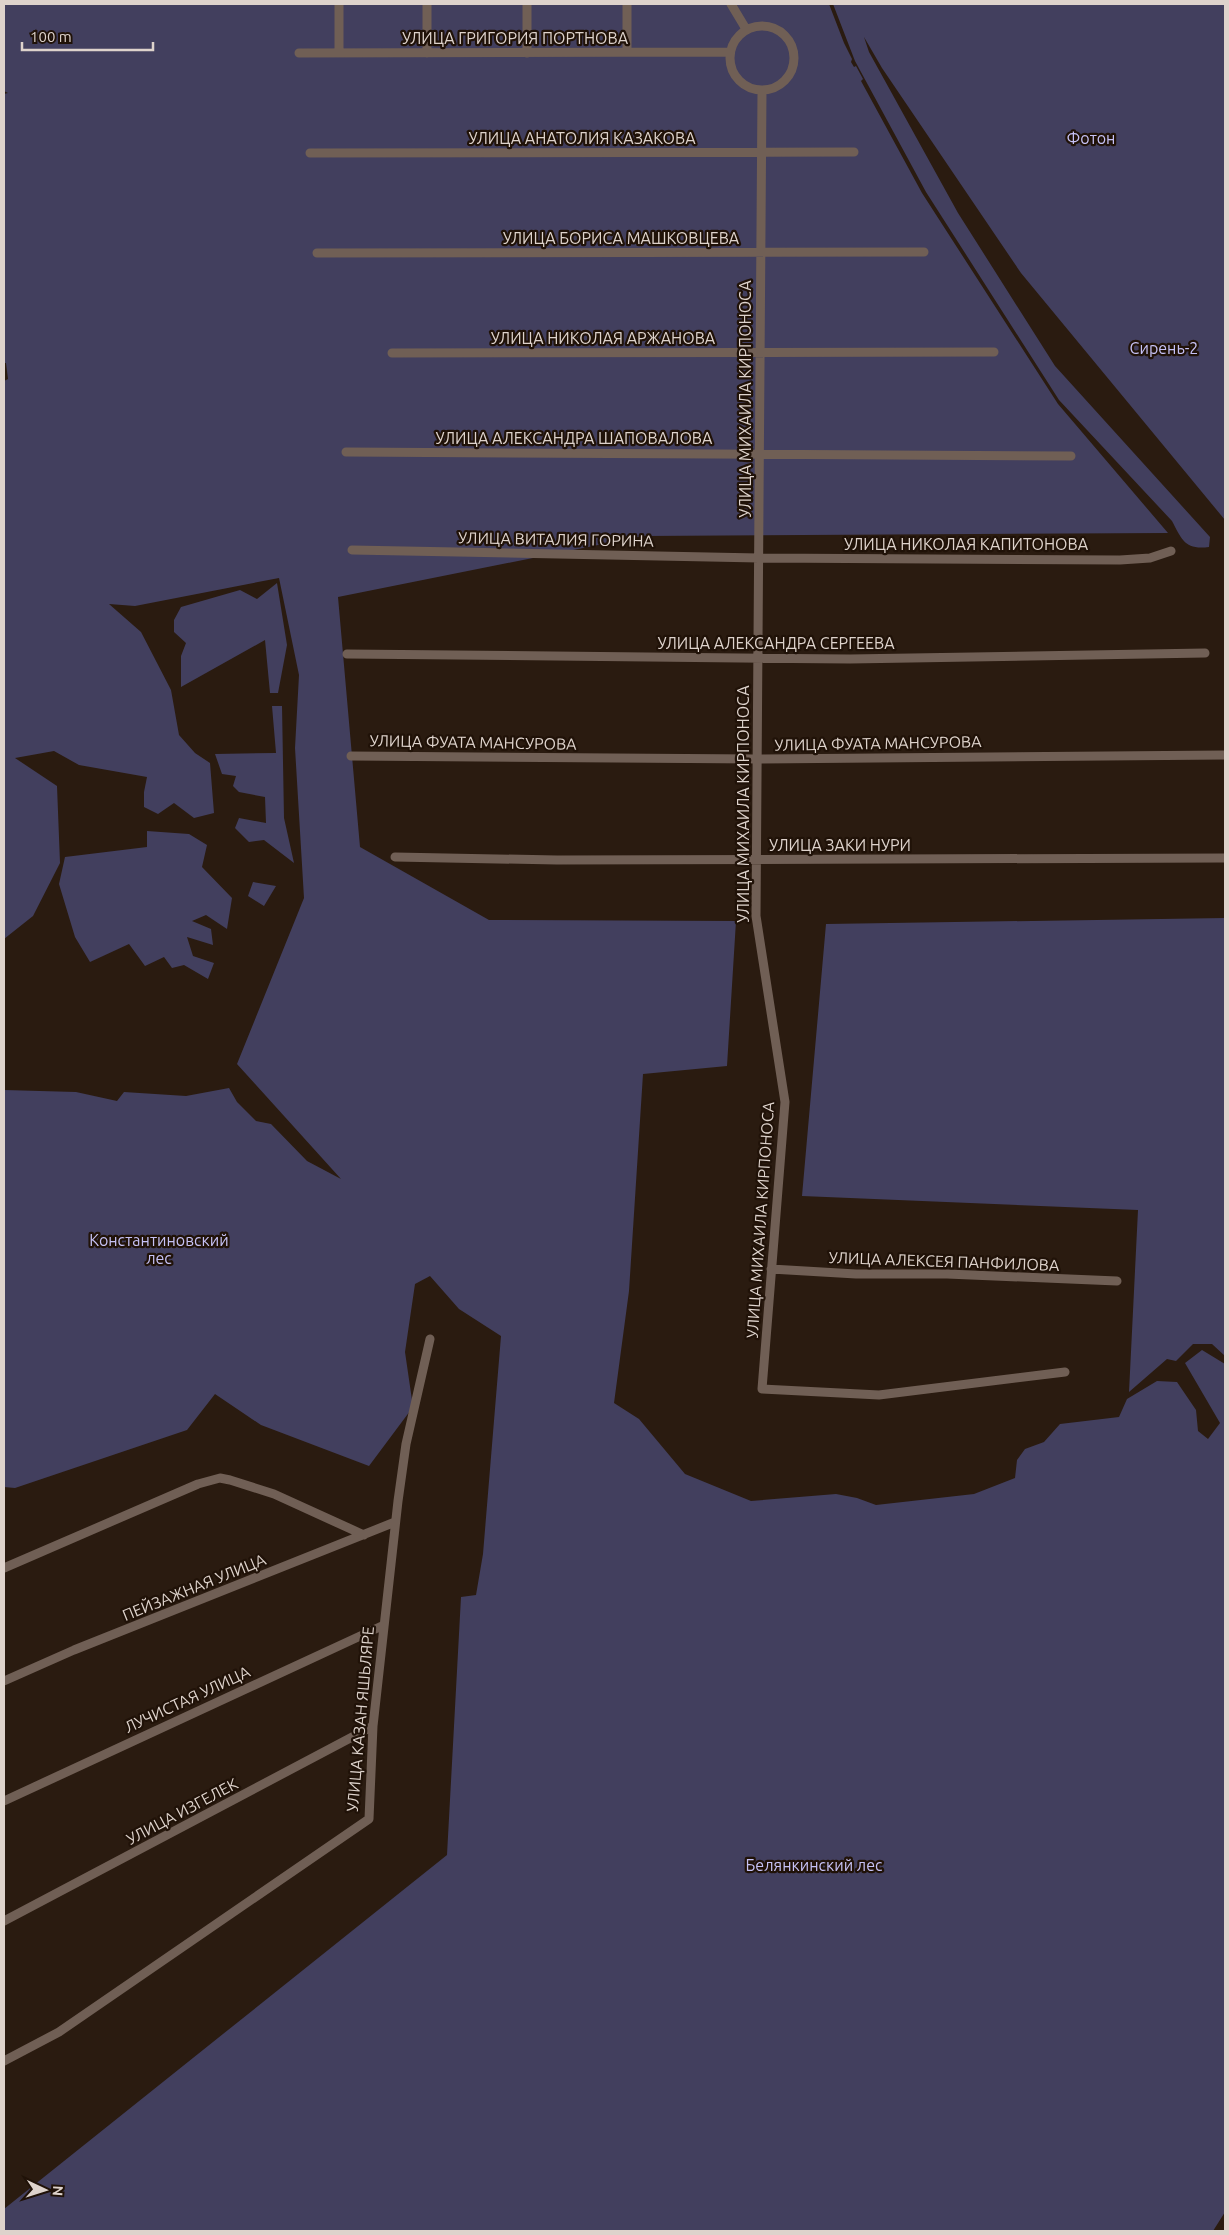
<svg xmlns="http://www.w3.org/2000/svg" width="1229" height="2235" viewBox="0 0 1229 2235" font-family="Ubuntu,sans-serif">
<style>
.green{fill:#423f5e}
.lines{fill:none;stroke-linecap:round;stroke-linejoin:round}
.street{stroke:#705f55;stroke-width:9}
.labels{text-anchor:middle;stroke-width:4.5;stroke-linejoin:round;paint-order:stroke}
.street-label{font-size:16px;fill:#ded3cc;stroke:#201208}
.park-label{font-size:16px;fill:#c6c2f6;stroke:#201208}
</style>
<rect width="100%" height="100%" fill="#2a1b10"/>
<!-- green -->
<path class="green" d="M4,4h825l15,39 8,16 -1,3 3,5 2,-1 7,13 -2,2 61,112 136,211 110,129 -525,3 -305,61 22,250 129,73 247,1 -9,145 -84,8 -14,217 -15,112 25,16 46,55 66,27 85,-7 21,4 19,7 98,-11 41,-16 2,-18 8,-11 19,-7 16,-18 59,-7 8,-18 30,-18 20,1 19,28 2,21 10,8 12,-16 -35,-60 17,-13 23,14v848l-12,19h-1209v-22l443,-354 14,-258 15,-2 7,-41 18,-218 -42,-27 -29,-33 -15,8 -10,68 8,55 -44,59 -108,-41 -46,-31 -28,36 -172,58 -11,-1v-397l72,2 41,9 7,-9 62,4 43,-8 8,14 19,19 15,3 36,37 34,18 -104,-115 67,-166 -9,-150 4,-73 -20,-97 -144,28 -26,-2 32,28 30,58 8,45 16,18 15,10 4,50 -20,5 -20,-15 -16,11 -14,-7v-15l3,-15 -68,-12 -25,-14 -39,7 42,28 3,77 -27,53 -29,23v-558l4,-2 -2,-16h-2v-269l4,-1 -4,-2z
M833,4h392v516l-204,-247 -139,-205 -18,-31 5,15 89,161 97,153 155,171 -1,10c-24,3 -27,-7 -37,-26l-113,-121 -133,-208 -71,-131z
M277,583l10,62 -9,48h-8l-5,-53 -84,47v-31l5,-13 -12,-11v-12l7,-13 59,-17 17,9z
M272,706h10l2,112 10,45 -30,-23 -15,2 -14,-14 4,-10 27,5 -1,-26 -26,-5 -6,-6 3,-10 -14,-2 -7,-20 61,-1z
M147,831l42,3 18,11 -5,22 30,31 -5,31 -21,-14 -14,6 19,8 2,16 -26,-8 6,19 21,7 -6,16 -24,-14 -12,3 -8,-11 -19,9 -16,-22 -39,18 -15,-25 -16,-53 6,-27 82,-10z
M253,882l23,4 -12,20 -16,-10z
M1225,918v438l-13,-12h-19l-17,17 -9,-2 -38,33 9,-182 -336,-14 24,-272z"/>
<g class="lines">
<!-- street -->
<path class="street" d="M339,4v49
M627,4v48
M731,4l15,25
M730 58a32 32 0 1 1 64 0a32 32 0 1 1-64 0Z
M299,53l431,-1
M427,53v-49
M527,53v-49
M762,91l-6,825 29,186 -23,287 117,6 186,-23
M310,153l544,-1
M317,253l607,-1
M392,353l602,-1
M346,452l725,4
M352,550l407,8 361,2 30,-2 21,-7
M347,654l503,5 355,-6
M351,756l405,3 469,-4
M395,857l162,3 668,-2
M771,1269l85,5h91l170,7
M4,1568l194,-84 22,-6 10,2 44,14 90,41
M4,1681l70,-31 321,-128
M4,1801l380,-176
M4,1921l369,-195
M4,2061l55,-29 310,-213 4,-93 25,-225 8,-57 24,-105"/>
</g>
<g class="labels">
<!-- street labels -->
<g class="street-label">
<text x="515" y="44">УЛИЦА ГРИГОРИЯ ПОРТНОВА</text>
<text x="582" y="144">УЛИЦА АНАТОЛИЯ КАЗАКОВА</text>
<text x="621" y="244">УЛИЦА БОРИСА МАШКОВЦЕВА</text>
<text x="603" y="344">УЛИЦА НИКОЛАЯ АРЖАНОВА</text>
<text transform="translate(745 399) rotate(-90)" y="6">УЛИЦА МИХАИЛА КИРПОНОСА</text>
<text x="574" y="444">УЛИЦА АЛЕКСАНДРА ШАПОВАЛОВА</text>
<text transform="translate(556 539) rotate(1)" y="6">УЛИЦА ВИТАЛИЯ ГОРИНА</text>
<text x="966" y="550">УЛИЦА НИКОЛАЯ КАПИТОНОВА</text>
<text x="776" y="649">УЛИЦА АЛЕКСАНДРА СЕРГЕЕВА</text>
<text transform="translate(473 742) rotate(1)" y="6">УЛИЦА ФУАТА МАНСУРОВА</text>
<text transform="translate(878 743) rotate(-1)" y="6">УЛИЦА ФУАТА МАНСУРОВА</text>
<text transform="translate(743 804) rotate(-90)" y="6">УЛИЦА МИХАИЛА КИРПОНОСА</text>
<text x="840" y="851">УЛИЦА ЗАКИ НУРИ</text>
<text transform="translate(760 1220) rotate(-86)" y="6">УЛИЦА МИХАИЛА КИРПОНОСА</text>
<text transform="translate(944 1261) rotate(2)" y="6">УЛИЦА АЛЕКСЕЯ ПАНФИЛОВА</text>
<text transform="translate(194 1587) rotate(-22)" y="6">ПЕЙЗАЖНАЯ УЛИЦА</text>
<text transform="translate(187 1699) rotate(-25)" y="6">ЛУЧИСТАЯ УЛИЦА</text>
<text transform="translate(360 1719) rotate(-85)" y="6">УЛИЦА КАЗАН ЯШЬЛЯРЕ</text>
<text transform="translate(182 1811) rotate(-28)" y="6">УЛИЦА ИЗГЕЛЕК</text>
</g>
<!-- park labels -->
<g class="park-label">
<text x="1091" y="144">Фотон</text>
<text x="1164" y="354">Сирень-2</text>
<text x="159" y="1246">Константиновский<tspan x="159" dy="18">лес</tspan></text>
<text x="814" y="1871">Белянкинский лес</text>
</g>
</g>
<!-- border -->
<rect width="1229" height="2235" fill="none" stroke="#ded3cc" stroke-width="10"/>
<!-- north arrow -->
<g transform="translate(45 2190) rotate(94)" stroke="#201208" stroke-width="4" paint-order="stroke">
<path d="M0-4L9 19L0 12L-9 19Z" fill="#ded3cc"/>
<text y="-8" font-size="14" font-weight="bold" text-anchor="middle" fill="#ded3cc">N</text>
</g>
<!-- scale -->
<path d="M22 42v8h131v-8" fill="none" stroke="#ded3cc" stroke-width="2.5"/>
<text x="30" y="42" font-size="15" fill="#ded3cc" stroke="#201208" stroke-width="4" paint-order="stroke">100 m</text>
</svg>
